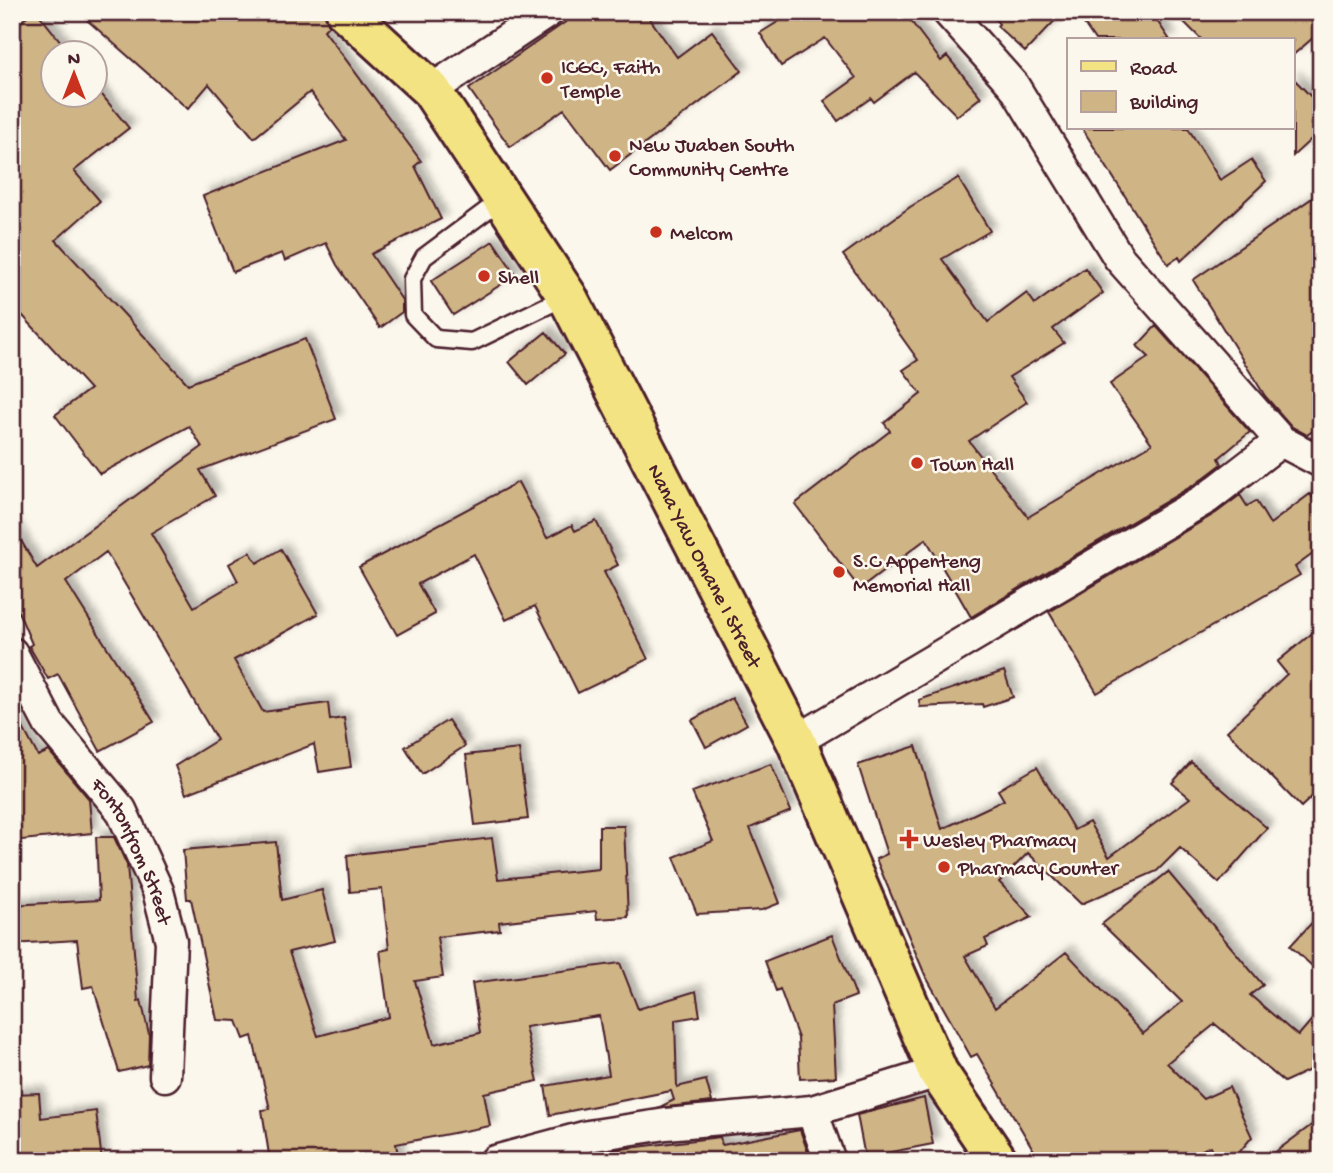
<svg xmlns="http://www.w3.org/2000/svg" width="1333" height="1173" viewBox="0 0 1333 1173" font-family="'Gochi Hand',sans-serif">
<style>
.building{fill:#cfb485;stroke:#4a1f2b;stroke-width:2;filter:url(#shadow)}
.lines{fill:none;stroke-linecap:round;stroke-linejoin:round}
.lane-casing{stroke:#4a1f2b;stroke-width:21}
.street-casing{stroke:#4a1f2b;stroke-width:35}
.primary-casing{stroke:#4a1f2b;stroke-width:44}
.lane{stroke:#fbf7ec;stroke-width:16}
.street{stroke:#fbf7ec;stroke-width:30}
.primary{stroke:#f4e382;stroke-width:38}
.poi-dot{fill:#c8321e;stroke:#fbf7ec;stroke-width:2.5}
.labels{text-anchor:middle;stroke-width:5;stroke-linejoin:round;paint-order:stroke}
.poi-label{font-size:21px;fill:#4a1f2b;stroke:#fbf7ec;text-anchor:start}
.street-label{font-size:21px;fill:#4a1f2b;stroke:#fbf7ec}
</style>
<defs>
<filter id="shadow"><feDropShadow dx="6" dy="-6" stdDeviation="3.5" flood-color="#0004"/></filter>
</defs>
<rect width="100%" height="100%" fill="#fbf7ec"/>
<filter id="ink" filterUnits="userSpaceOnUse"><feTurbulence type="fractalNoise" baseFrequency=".0143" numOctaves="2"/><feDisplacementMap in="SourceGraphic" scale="14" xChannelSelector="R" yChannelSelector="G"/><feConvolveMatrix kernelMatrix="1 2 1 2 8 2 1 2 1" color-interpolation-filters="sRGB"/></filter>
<g filter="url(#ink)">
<!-- building -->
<path class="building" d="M31,12h6l32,40h-17v42h42v-9l35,43 -55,43 26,30 -44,39 132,144 117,-45 31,80 -136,51 15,26 -64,37 43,74 44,-26 -9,-17 21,-12 7,11 24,-14 37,65 -84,46 29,52 65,-9 2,17 14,-2 7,49 -32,5 -5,-28 -128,50 -11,-28 42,-26 -111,-188 -40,30 88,140 -54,29 -42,-77 -10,5 -19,-33 3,-2 -20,-47v-72l25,43 165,-121 -13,-21 -89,48 -45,-59 35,-26 -78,-85v-273z
M78,12h247l4,13 -5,5 97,131 -6,5 26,53 -70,35 31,46v12l-22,16 -43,-63 -11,-22 -41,18 -3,-8 -49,19 -30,-76 143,-56 -36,-48 -56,46 -45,-54 -21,25z
M580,12h65l32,45 35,-26 30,40 -132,99 -46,-61 -54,38 -41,-58z
M794,12h110l37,49 6,-5 34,41 -24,19 -43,-44 -40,30 -3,-4 -33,23 -14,-20 32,-23 -31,-40 -44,28 -21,-33z
M990,12h73l-38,40 -28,-26 2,-2z
M1076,12h75l19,28h-75z
M1174,12h147v19l-28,24v-15h-91z
M1293,78l28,29v23l-28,26z
M1082,128h106l32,52 31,-20 15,21 -85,80 -2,-4 -11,7z
M958,178l32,53 -48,28 46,63 39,-29 8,11 50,-36 18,25 -50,36 11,14 -55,34 18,25 -58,39 59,76 124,-73 -42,-60 39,-27 -12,-11 19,-20 94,106 -31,26 3,6 -25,19 -226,134 -45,-78 -66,50 -65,-85 95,-73 -6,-8 37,-29 -18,-24 15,-10 -75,-105 67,-48z
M1321,192v233l-14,10 -15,-8 -27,-31 -72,-116z
M493,241l23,34 -63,40 -22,-34z
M546,332l19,22 -37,31 -19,-23z
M518,482l29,56 25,-13 3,6 21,-10 22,44 -14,7 44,87 -70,34 -43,-87 -29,14 -32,-66 -56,30 17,30 -38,21 -38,-68z
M1310,494l11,14v40l-26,19 5,8 -203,118 -48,-81 167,-99 24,-18 7,11 9,-5 14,23z
M1321,626v162l-20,19 -74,-76 60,-57 -10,-12z
M1004,671l9,26 -30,10 -1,-3 -62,3 -1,-7z
M732,698l15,26 -41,23 -14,-27z
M12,707l26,49 11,-5 40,48 3,34 -80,8z
M448,720l17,26 -43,28 -17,-27z
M916,746l26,83 62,-29 -6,-10 39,-23 37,63 15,-8 20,35 81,-59 -18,-15 19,-21 76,66 -48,55 -39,-35 -23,23 -76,33 -53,-51 -29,29 33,35 -47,22 3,7 -23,10 30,52 71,-56 77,82 39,-32 -80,-78 66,-52 95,113 -13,10 48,41 23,-27v47l-13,15 -24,11 -69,-58 -48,39 36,36 26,-12 23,50 -20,24h-15l-7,-15 -30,15h-140l-63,-107 -6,3 -46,-82 -49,-116 11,-5 -29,-89z
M519,749l9,70 -53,6 -9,-70z
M771,764l20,47 -41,17 30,75 -18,7 -65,4 -23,-57 39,-16 -21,-49z
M599,826h25l4,91 -31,2 -1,-8 -97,11 1,8 -63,7 6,40 -28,4 19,63 46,-11 -8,-50 148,-20 18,46 58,-18 4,25 -25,4 2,67 29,-7 6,22 -54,6 16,-8 -3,-9 -121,24 -5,-29 64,-11 -10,-59 -74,11 13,54 -54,12 6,33 -94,18 3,17h-129l-8,-51 8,-1 -18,-73 -8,3 -7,-18 -20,-1 -26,-121h-4l-4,-49 93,-8 6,58 40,-10 13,51 -46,11 29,84 71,-19 -9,-66 9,-2 -7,-60 -32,3 -3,-37 145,-17 6,41 101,-10z
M96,837h18l13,28 11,136 3,-1 8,34 -1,31 -29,7 -26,-86 -10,2 -6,-48 -65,4v-39l87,-5z
M1321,913v61l-31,-28z
M832,935l24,61 -24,9 4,72 -36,2 -2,-41 -18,-49 -4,2 -11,-30z
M39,1093l2,25 55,-7 6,50h-90v-67z
M924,1098l9,46 -68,13 -8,-42z
M1321,1118v43h-58z
M800,1130l11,31h-196l-3,-11 108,-13 2,8z"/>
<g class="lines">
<defs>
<path id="lane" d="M502,199l-78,58 -12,22 1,36 23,24 36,3 95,-46"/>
<g id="street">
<path d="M948,12l66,74 105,172 162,183"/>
<path d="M431,90l117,-78"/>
<path id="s1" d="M12,653l37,71 72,86 37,81 13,50 -6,135"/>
<path d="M796,741l411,-243 74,-57 40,21"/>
<path d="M812,1111l18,50"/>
<path d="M495,1161l93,-25 78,-12 146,-13 126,-39"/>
</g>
<g id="primary">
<path id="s2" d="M346,12l85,78 136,206 229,445 142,331 60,89"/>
</g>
</defs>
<!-- lane casing -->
<use href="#lane" class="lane-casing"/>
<!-- street casing -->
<use href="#street" class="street-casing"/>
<!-- primary casing -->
<use href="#primary" class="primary-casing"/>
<!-- lane -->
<use href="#lane" class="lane"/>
<!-- street -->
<use href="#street" class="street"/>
<!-- primary -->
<use href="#primary" class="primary"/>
</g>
</g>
<!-- markers -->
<g class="poi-dot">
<circle cx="547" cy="78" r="7"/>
<circle cx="615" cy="156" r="7"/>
<circle cx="656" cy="232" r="7"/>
<circle cx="484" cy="276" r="7"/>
<circle cx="917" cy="463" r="7"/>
<circle cx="839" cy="572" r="7"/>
<path d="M905.5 828.5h7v7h7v7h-7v7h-7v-7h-7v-7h7z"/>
<circle cx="944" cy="867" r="7"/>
</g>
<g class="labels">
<!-- poi labels -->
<g class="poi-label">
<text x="561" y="73">ICGC, Faith<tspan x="561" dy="24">Temple</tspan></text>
<text x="629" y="151">New Juaben South<tspan x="629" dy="24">Community Centre</tspan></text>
<text x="670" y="239">Melcom</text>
<text x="498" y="283">Shell</text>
<text x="931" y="470">Town Hall</text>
<text x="853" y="567">S.C Appenteng<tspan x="853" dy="24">Memorial Hall</tspan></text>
<text x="923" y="846">Wesley Pharmacy</text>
<text x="958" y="874">Pharmacy Counter</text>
</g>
<!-- street labels -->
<g class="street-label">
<text dy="7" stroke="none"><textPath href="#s2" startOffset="665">Nana Yaw Omane I Street</textPath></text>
<text dy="7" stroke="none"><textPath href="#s1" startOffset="234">Fontonfrom Street</textPath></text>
</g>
</g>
<!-- margin -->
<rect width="1333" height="1173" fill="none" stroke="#fbf7ec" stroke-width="42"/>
<rect x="21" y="21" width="1291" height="1131" fill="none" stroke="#4a1f2b" stroke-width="2.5" filter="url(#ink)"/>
<!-- legend -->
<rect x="1067" y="38" width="228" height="91" fill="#fbf7ec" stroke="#b4a19f" stroke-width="2"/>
<rect x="1081" y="61" width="35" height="10" fill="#f4e382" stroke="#b4a19f" stroke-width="2"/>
<text x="1130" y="74" font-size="21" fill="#4a1f2b">Road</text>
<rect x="1081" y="91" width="35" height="21" fill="#cfb485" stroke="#b4a19f" stroke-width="2"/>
<text x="1130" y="108" font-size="21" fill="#4a1f2b">Building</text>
<!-- north arrow -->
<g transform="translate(74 74)"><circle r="33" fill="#fbf7ec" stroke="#b4a19f" stroke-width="2"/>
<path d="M0-5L12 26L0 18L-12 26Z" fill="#c8321e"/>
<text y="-10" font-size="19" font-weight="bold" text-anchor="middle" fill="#4a1f2b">N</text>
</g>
</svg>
